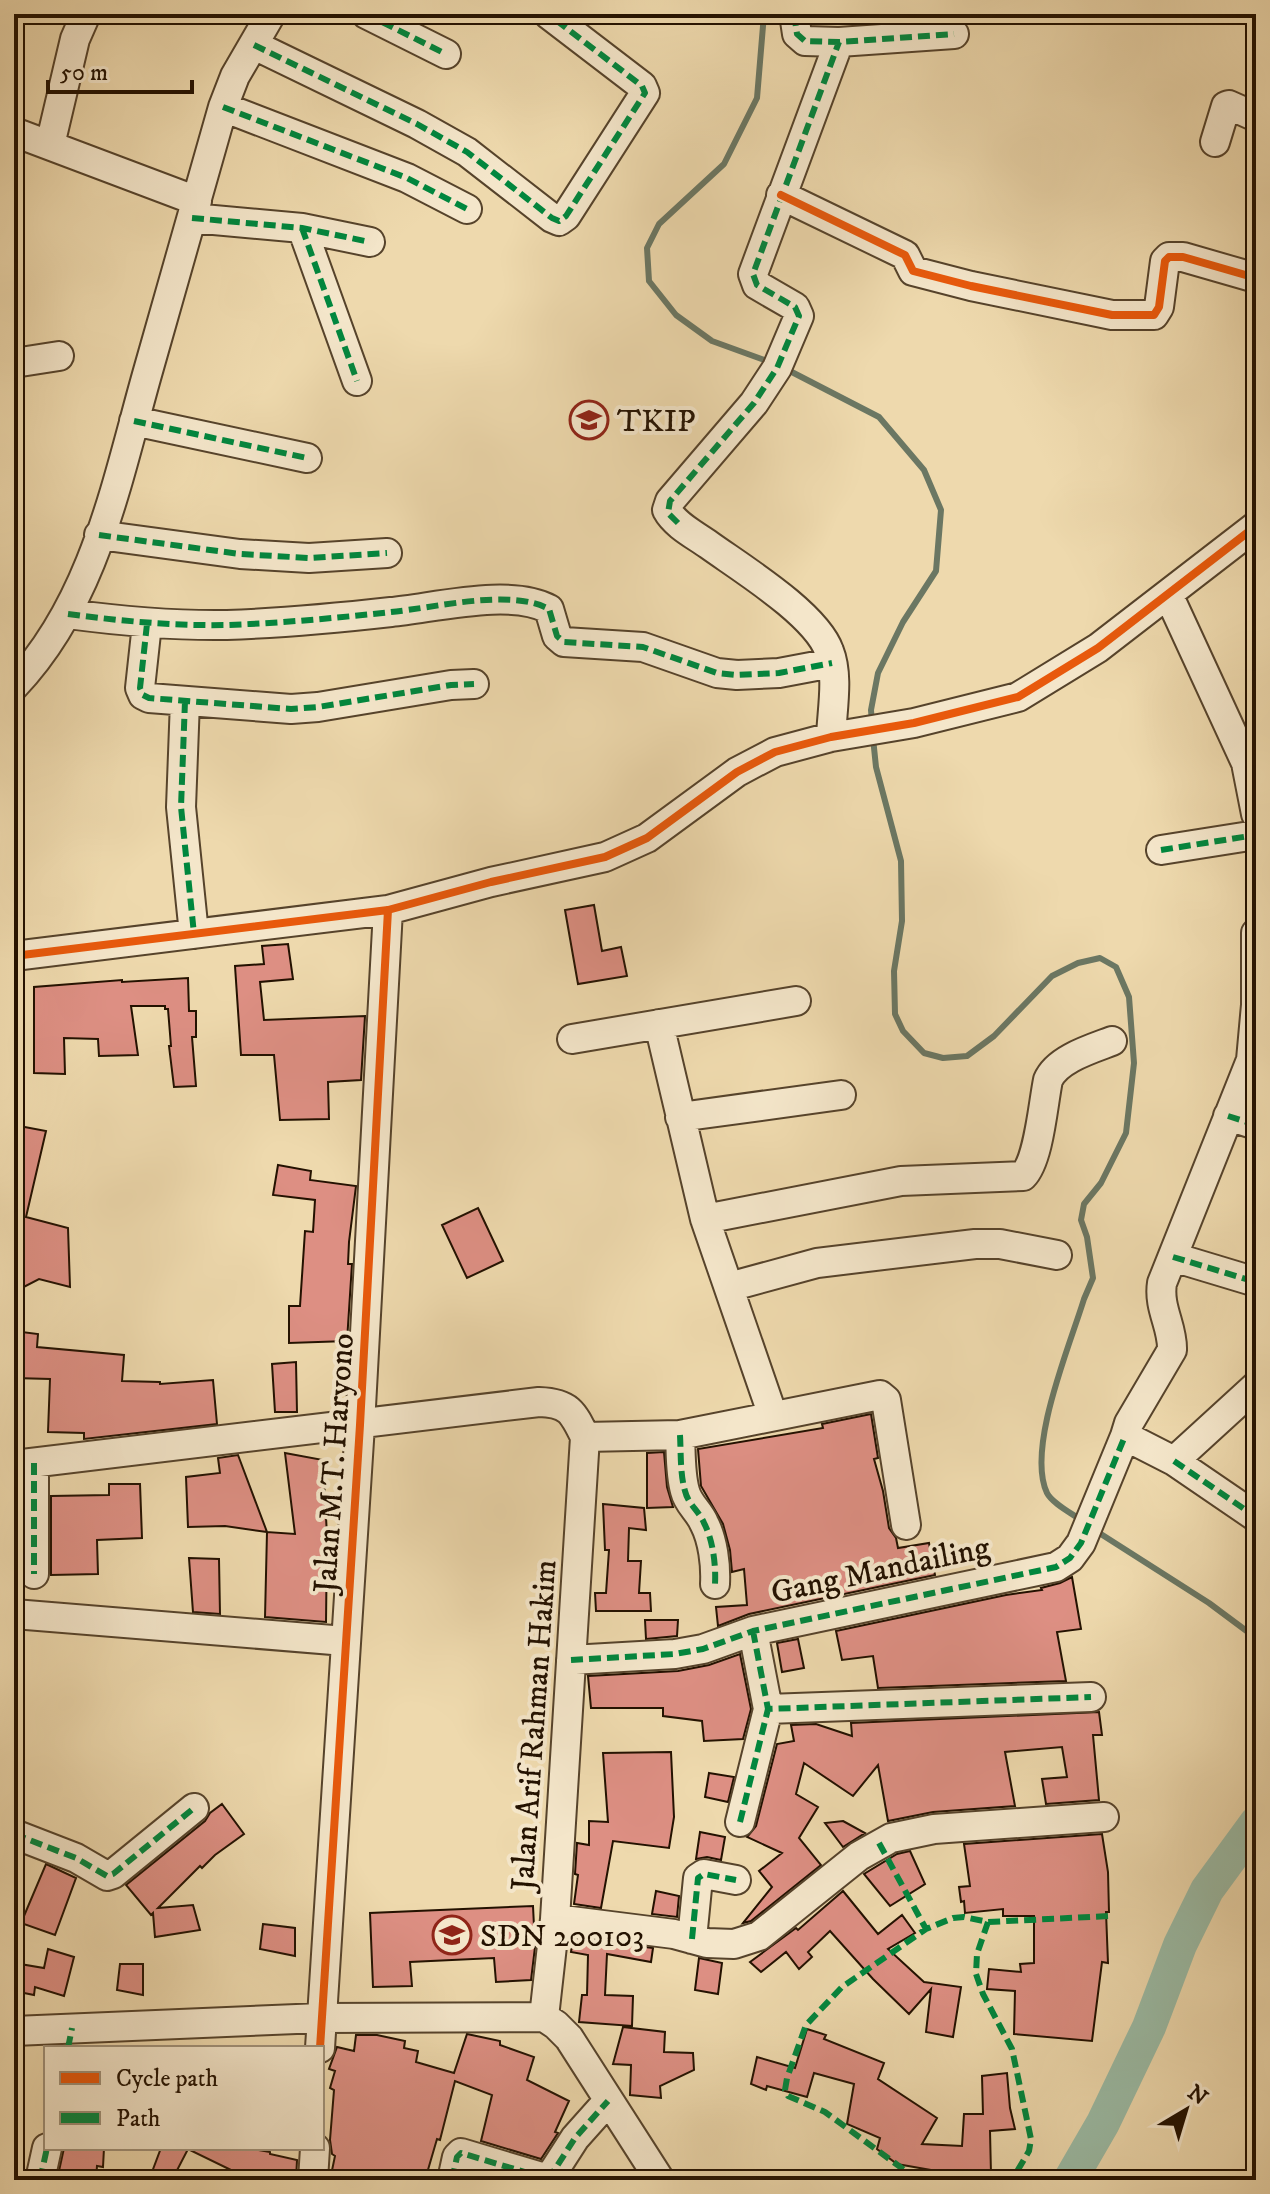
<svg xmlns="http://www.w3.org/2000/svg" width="1270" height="2194" viewBox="0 0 1270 2194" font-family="'IM FELL DW Pica',serif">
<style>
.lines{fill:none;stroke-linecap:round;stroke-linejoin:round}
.stream{stroke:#6b7763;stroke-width:6}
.river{stroke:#9bbba5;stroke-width:34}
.building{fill:#dd8f83;stroke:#231100;stroke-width:2}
.minor-casing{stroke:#56432b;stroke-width:32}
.minor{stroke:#f4e6ca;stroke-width:28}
.quiet{stroke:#00873e;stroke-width:6;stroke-dasharray:12 6;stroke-linecap:butt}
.cycleway-casing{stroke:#f4e6ca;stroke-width:13}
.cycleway{stroke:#e8590c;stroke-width:8}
.labels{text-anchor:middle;stroke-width:8;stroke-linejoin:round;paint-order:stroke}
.poi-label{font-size:32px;fill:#231100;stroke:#f4e6ca;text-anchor:start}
.street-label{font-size:32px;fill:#231100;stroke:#f4e6ca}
</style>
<rect width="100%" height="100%" fill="#eed9ad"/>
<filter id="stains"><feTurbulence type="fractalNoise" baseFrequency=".0025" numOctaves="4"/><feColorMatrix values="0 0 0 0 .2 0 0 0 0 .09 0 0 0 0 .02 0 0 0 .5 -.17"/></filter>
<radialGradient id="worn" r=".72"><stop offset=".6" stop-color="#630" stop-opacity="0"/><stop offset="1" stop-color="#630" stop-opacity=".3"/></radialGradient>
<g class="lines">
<!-- stream -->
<path class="stream" d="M764,14l-7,84 -33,66 -65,60 -12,24 2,33 27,34 36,26 58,21
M784,368l95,49 45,53 17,40 -5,61 -33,51 -25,51 -7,37 1,13
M873,738l3,29 25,94 1,60 -8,50 1,43 8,17 21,22 19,5 24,-2 27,-20 58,-60 26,-13 22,-5 16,9 13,30 5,66 -8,70 -25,50 -17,21 -3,16 6,17 6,41 -9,21c-14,46 -58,150 -37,194 5,10 24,20 34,27
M1093,1529l116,74 47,35"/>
<!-- river -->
<path class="river" d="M1070,2180l33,-57 46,-96 31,-82 27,-55 49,-67"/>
</g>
<!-- building -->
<path class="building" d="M594,905l8,46 19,-4 6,29 -49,8 -13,-74z
M288,944l5,35 -33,3 4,38 101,-4 -4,64 -33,2 1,37 -49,1 -6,-65h-33l-6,-89 29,-2 -2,-18z
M188,978l1,33h7v26h-4l4,49 -22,1 -5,-41h2l-3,-37h-3v-3h-34l7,49 -39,1 -1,-17 -34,-1 1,36 -31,-1v-86l88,-7v2z
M14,1125l32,6 -20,86 42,11 2,59 -31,-8 -25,13z
M278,1165l33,6 -1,9 46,6 -7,56 -1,22h4l-5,77 -58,2v-37h11l5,-75 8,1 2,-32 -42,-5z
M478,1208l25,53 -36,17 -25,-53z
M14,1331l24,3 -1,13 87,8 -2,26 38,1v2l53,-4 4,44 -133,15v-6l-36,-1 2,-53 -36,-1z
M296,1362l1,50h-22l-3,-48z
M871,1414l7,44 -4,1 9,32 6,37 7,10 2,10 31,-5 6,32 -186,39 -31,12 -2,-19 31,-2 -3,-36 -12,3 -2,-22 -7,-26 -22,-38 -3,-37 125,-21 -1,-4z
M664,1452l3,35 6,20 -26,1v-55z
M285,1453l38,7 4,76 -1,86 -61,-5 2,-85 28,2z
M238,1455l29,77 -42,-6 -37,1 -2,-50 34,-4 -2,-15z
M109,1484h31l2,54 -45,2 1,34 -47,1v-79l58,-1z
M603,1504l41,4 2,22 -17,-2 -1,33h13l-2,32h11l1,18h-55l-1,-18h11l3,-43h-4z
M189,1558l30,1 1,55 -27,-2z
M1072,1577l9,52 -24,3 9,49 -188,7 -5,-32 -31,4 -6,-29 170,-36 36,-5 -1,-2 19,-5z
M645,1620h33l-1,16 -31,3z
M798,1639l6,29 -22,4 -5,-29z
M740,1654l11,55 -8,30 -39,2 -2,-20 -39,-5v-8h-72l-3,-32 90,-5 31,-6z
M1099,1712l3,23h-9l6,65 -53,4 -4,-25 25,-2 -5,-30 -57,5 10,54 -82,6 -45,9 -10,-56 -25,31 -49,-33 -8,31 22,13 -19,31 22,27 -70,56 -8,2 29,-36 -13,-16 23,-18 -35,-16 9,-11 21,-82 17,-3 -3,-16 25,-1 36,12 -1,-13z
M671,1752l3,65 -5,31 -56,-7 -12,67 -27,-4 4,-29 -3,-1 2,-31 12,2v-24l19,1 -5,-69z
M709,1773l25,4 -6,25 -23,-5z
M222,1804l22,30 -29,21 -13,13 -2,-2 -42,42 35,-3 7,25 -45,7 -2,-24 -2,2 -25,-30 79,-64 5,-8z
M843,1821l22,12 -22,14 -18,-24z
M700,1832l25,5 -4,23 -14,-3 -11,2z
M1102,1834l6,38 1,40h-3l2,51 -6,-1 -10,79 -78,-7 1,-43 -28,-2 2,-20 32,3 -1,-8 14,-1v-47h-31v-7l-38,4 -1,-12 -3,1 -2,-15 11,-1 -6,-42z
M910,1851l15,33 -35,22 -26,-32 33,-20z
M46,1864l30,14 -21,57 -34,-12z
M656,1891l23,5 -2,21 -25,-3z
M843,1891l35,43 24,-19 13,18 -27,16 36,33 37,5 -8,50 -27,-5 5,-43 -22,25 -36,-35 -43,-48 -22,21 4,5 -13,12 -13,-17 -25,20 -11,-10 46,-34 2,2z
M533,1906l2,41 -4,33 -35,2 -2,-24 -84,4 2,24 -39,1 -3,-74z
M263,1924l32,4v28l-35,-7z
M573,1938l80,10 -2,14 -44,-8 -2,41 28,1 -1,30 -53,-4 3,-27h5l1,-40 -17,-3z
M48,1949l26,8 -10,39 -29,-9 -1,8 -20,-4v-28l30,5z
M699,1958l23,5 -4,31 -23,-4z
M120,1964h23v31l-26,-5z
M623,2027l42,5 -1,20 29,1 1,17 -34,16 1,12 -31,-3 1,-30 -18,-1z
M807,2029l19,6 -2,4 60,24 -6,16 59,39 -15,26 40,2 2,-32h19l-1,-38 25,-3 3,35 5,21 -25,2 1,43 -43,-1 -51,-9 -20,-15 3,-11 -33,-14 7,-40 -40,-11 -7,24 -40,-11 -1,4 -15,-6 6,-27 38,11z
M467,2034l33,7v4l34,12 -7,23 42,21 -14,31 3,1 -17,26 -60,-18 11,-46 -37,-14 -15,59 -3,-1 -12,41h-95l5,-24 -3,-2 -2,-14 4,-50 -4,-2 5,-17 -6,-2 8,-22 17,4 2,-16h21l28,6 -1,7 14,3 -2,11 38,11z
M64,2148h40l-1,19 -6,-1 -1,14h-39z
M161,2148h86l23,4v2l27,6 -1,20h-33l-30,-9 -45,-22 -16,31h-23z"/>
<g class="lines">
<defs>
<path id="minor" d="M366,14l80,40
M794,14l3,20 8,7 34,1 115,-8
M254,45l163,79 50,28 85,66 7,3 7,-5 79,-123 -3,-7 -94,-72
M223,107l184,71 60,31
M14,132l183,69
M1215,142l11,-36 3,-1 27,12
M50,145l25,-106 11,-25
M781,195l124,60 8,16 58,15 141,29h42l5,-8 6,-46 4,-4h14l73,21
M192,218l110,10 68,14
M302,228l55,153
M14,363l45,-7
M134,421l173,37
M99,535l141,19 69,4 78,-5
M1168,594l78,169 10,51
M68,614c53,7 105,12 159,11 55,-2 110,-7 164,-13 43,-4 119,-24 158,-3l8,27 7,6 79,5 74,26 20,2 42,-2 53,-10
M147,624l-7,64 3,7 6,3 142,11 27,-2 133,-22 23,-1
M14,686c81,-85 103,-206 134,-315 25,-88 50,-176 75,-264l12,-31 36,-62
M185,701l-4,106 13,127
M831,737c1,-27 8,-61 -2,-86 -13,-37 -88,-83 -120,-106 -14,-10 -34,-20 -42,-35l3,-9 84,-98 23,-35 22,-52 -4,-9 -38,-22 -4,-11 86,-232
M1161,850l95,-15
M1256,933v72l-5,55 -89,223c-4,25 11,44 10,67l-43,73 -4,13 49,25 82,56
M14,956l374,-46 103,-28 114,-25 42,-19 90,-66 38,-20 56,-15 83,-14 104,-26 80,-49 158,-122
M659,1024l46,195 68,197
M572,1039l224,-38
M1228,1116l28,9
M680,1117l161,-22
M705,1219l196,-38 122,-5c16,-16 20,-72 25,-96 9,-21 43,-31 64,-39
M1173,1257l83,25
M729,1287l88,-24 158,-19h25l57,11
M680,1435c1,18 0,39 5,56 3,13 14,20 19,32 9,17 12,42 11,61
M585,1437l95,-2 200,-40 6,5 20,125
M1174,1461l82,-75
M34,1463v111
M14,1465l525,-63c30,1 34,10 46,35
M14,1614l331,27
M753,1631l15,78 323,-12
M571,1660l104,-6 28,-5 50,-18 303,-64 14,-9 11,-15 44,-107
M740,1822l28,-113
M14,1834l62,24 31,18 6,-2 81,-66
M555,1919l119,15 33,9 27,1 25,-8 100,-80 32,-18 43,-9 170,-12
M692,1939l6,-61 6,-4 32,6
M544,2017l11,-98 30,-482
M544,2017l12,8 13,13 91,142
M14,2031l307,-13 223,-1
M320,2048l40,-623 28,-515
M40,2180l7,-32
M313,2180l2,-32
M452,2180l5,-23 4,-4 87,26
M548,2180l27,-42 33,-37"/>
</defs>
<!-- minor casing -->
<use href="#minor" class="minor-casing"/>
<!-- minor -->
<use href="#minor" class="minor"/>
<!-- quiet -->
<path class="quiet" d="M366,14l80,40
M794,14l3,20 8,7 34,1 115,-8
M254,45l163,79 50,28 85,66 7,3 7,-5 79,-123 -3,-7 -94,-72
M223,107l184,71 60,31
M192,218l110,10 68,14
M302,228l55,153
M134,421l173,37
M678,523l-10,-10 2,-12 84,-98 23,-35 22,-52 -4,-9 -38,-22 -4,-11 86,-232
M99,535l141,19 69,4 78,-5
M68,614c53,7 105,12 159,11 55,-2 110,-7 164,-13 43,-4 119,-24 158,-3l8,27 7,6 79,5 74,26 20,2 42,-2 53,-10
M147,624l-7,64 3,7 6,3 142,11 27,-2 133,-22 23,-1
M185,701l-4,106 13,127
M1161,850l95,-15
M1228,1116l28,9
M1173,1257l83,25
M680,1435c1,18 0,39 5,56 3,13 14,20 19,32 9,17 12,42 11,61
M1174,1461l82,56
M34,1463v111
M753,1631l15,78 323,-12
M571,1660l104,-6 28,-5 50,-18 303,-64 14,-9 11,-15 44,-107
M740,1822l28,-113
M14,1834l62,24 31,18 6,-2 81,-66
M879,1843l47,86
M988,1922l-11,32 -1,20 7,20 29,55 19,90 -2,12 -17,29
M692,1939l6,-61 6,-4 32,6
M68,2048l4,-20
M40,2180l7,-32
M452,2180l5,-23 4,-4 87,26
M548,2180l27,-42 33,-37
M918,2180l-93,-68 -37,-16 -3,-6 2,-12 19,-53 36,-38 84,-58 27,-11 11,-1 24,5 122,-6"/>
<defs>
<path id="cycleway" d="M781,195l124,60 8,16 58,15 141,29h42l5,-8 6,-46 4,-4h14l73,21
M14,956l374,-46 103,-28 114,-25 42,-19 90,-66 38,-20 56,-15 83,-14 104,-26 80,-49 158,-122
M320,2048l40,-623 28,-515"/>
</defs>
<!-- cycleway casing -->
<use href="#cycleway" class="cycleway-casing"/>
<!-- cycleway -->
<use href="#cycleway" class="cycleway"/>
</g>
<!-- icons -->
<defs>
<symbol id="school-ring" viewBox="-11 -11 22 22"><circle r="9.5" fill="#f4e6ca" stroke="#8f2418" stroke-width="1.5"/><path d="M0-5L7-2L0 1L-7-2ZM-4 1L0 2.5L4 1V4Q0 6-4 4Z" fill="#8f2418"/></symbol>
</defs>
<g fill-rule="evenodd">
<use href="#school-ring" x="567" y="398" width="44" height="44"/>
<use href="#school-ring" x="430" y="1913" width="44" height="44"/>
</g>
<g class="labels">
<!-- poi labels -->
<g class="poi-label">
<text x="617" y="431">TKIP</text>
<text x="480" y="1946">SDN 200103</text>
</g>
<!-- street labels -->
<g class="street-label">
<text transform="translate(333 1463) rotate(-86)" y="11">Jalan M.T. Haryono</text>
<text transform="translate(880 1569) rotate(-12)" y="11">Gang Mandailing</text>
<text transform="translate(533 1725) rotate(-86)" y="11">Jalan Arif Rahman Hakim</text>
</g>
</g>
<!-- margin -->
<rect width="1270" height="2194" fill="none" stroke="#eed9ad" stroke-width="48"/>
<rect x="16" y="16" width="1238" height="2162" fill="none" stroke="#231100" stroke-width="4"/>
<rect x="24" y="24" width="1222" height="2146" fill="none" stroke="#231100" stroke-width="2"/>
<!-- legend -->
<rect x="44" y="2046" width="280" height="104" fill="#f4e6ca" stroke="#a09179" stroke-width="2"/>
<rect x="60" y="2072" width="40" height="12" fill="#e8590c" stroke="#a09179" stroke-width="2"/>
<text x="116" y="2086" font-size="24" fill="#231100">Cycle path</text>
<rect x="60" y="2112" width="40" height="12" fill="#00873e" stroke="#a09179" stroke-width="2"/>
<text x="116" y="2126" font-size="24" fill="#231100">Path</text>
<!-- north arrow -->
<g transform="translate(1186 2110) rotate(38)" stroke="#f4e6ca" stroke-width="6" paint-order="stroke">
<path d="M0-6L14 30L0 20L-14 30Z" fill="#231100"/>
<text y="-12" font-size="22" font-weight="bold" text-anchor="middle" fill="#231100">N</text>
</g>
<!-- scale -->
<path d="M48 80v12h144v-12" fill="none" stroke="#231100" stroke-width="4"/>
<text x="60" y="80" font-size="24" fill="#231100" stroke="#f4e6ca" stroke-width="6" paint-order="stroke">50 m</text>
<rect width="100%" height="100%" filter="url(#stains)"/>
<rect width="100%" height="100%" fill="url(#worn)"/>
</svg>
